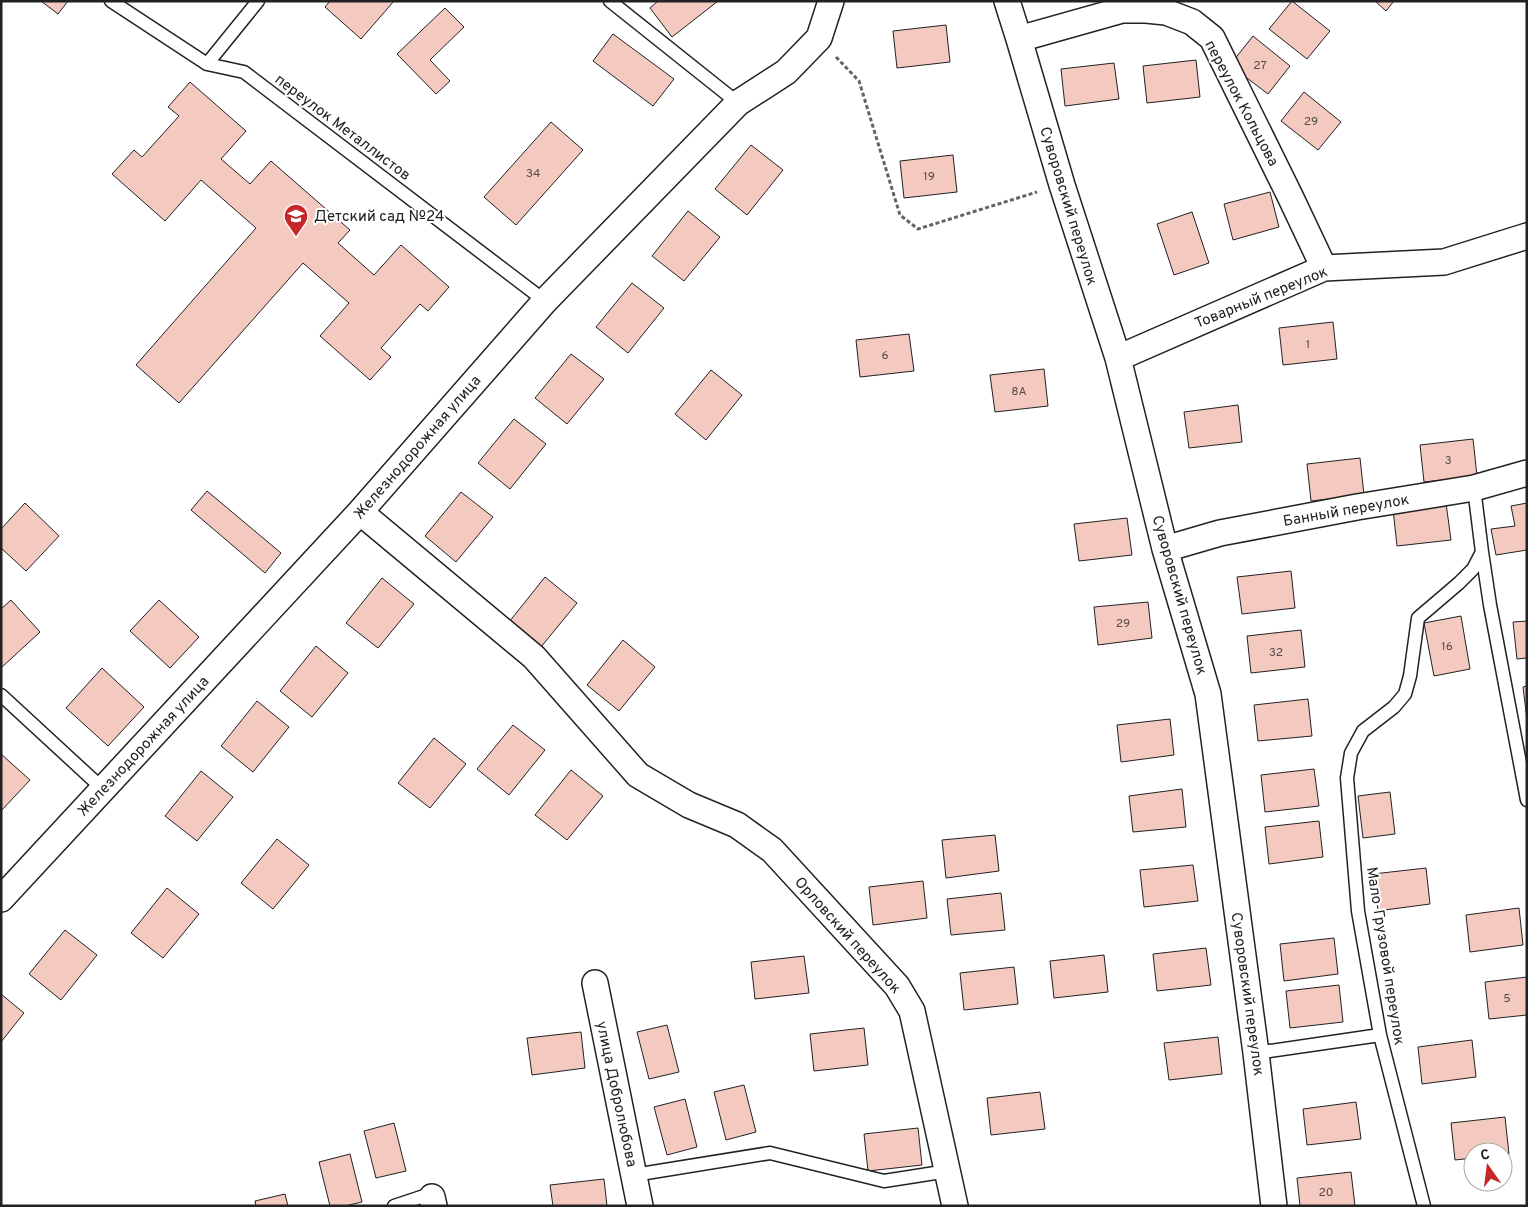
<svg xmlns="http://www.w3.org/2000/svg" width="1528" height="1207" viewBox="0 0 1528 1207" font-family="Overpass,sans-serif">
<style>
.building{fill:#f3c9c0;stroke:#222}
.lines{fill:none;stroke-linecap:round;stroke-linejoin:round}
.service-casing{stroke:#222;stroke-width:15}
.minor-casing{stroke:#222;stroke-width:28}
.path{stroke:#646464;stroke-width:3;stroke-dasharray:4 2.5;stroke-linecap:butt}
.service{stroke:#fff;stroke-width:12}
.minor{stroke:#fff;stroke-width:25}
.labels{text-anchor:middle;stroke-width:4;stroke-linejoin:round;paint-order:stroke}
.number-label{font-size:12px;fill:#564c4a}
.street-label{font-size:15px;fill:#222;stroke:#fff}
.poi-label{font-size:15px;fill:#222;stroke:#fff;text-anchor:start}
</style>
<rect width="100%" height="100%" fill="#fff"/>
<!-- building -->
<path class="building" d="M41,1h27l-10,13z
M330,1h64l-33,38 -36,-32z
M658,1h60l-46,36 -22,-29z
M1292,1l38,30 -23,28 -38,-30z
M1375,1h19l-8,10z
M445,8l19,19 -34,33 20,21 -14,13 -39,-40z
M946,25l4,37 -53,6 -4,-37z
M613,34l61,45 -21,27 -60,-45z
M1253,36l37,30 -22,28 -38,-29z
M1196,60l4,37 -53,6 -4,-37z
M1114,63l5,36 -54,7 -4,-37z
M190,82l56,49 -25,28 29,25 21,-23 79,69 -12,13 36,32 27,-30 48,42 -21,24 -8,-7 -39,44 10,9 -21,23 -50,-44 29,-33 -46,-40 -124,140 -43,-38 120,-137 -55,-48 -36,41 -53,-47 22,-24 8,7 37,-41 -11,-9z
M1304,92l37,30 -23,28 -37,-29z
M551,122l32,28 -67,75 -32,-28z
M751,145l32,25 -36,45 -32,-26z
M953,155l4,37 -53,6 -4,-37z
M1270,192l9,35 -46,13 -9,-36z
M688,211l32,26 -36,44 -32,-25z
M1192,212l17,51 -35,12 -17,-51z
M632,283l32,25 -36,45 -32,-26z
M1333,322l4,37 -54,6 -4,-37z
M909,334l5,37 -54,6 -4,-37z
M571,354l33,25 -37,45 -32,-26z
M1044,369l4,37 -53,6 -5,-37z
M711,370l31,25 -36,45 -31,-26z
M1238,405l4,37 -53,6 -5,-36z
M514,419l32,25 -36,45 -32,-26z
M1473,439l4,37 -53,6 -4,-37z
M1360,458l4,37 -53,6 -4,-37z
M207,491l74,62 -16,20 -74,-63z
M461,492l32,25 -37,45 -31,-26z
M25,503l34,33 -33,35 -25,-23v-19z
M1446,503l5,37 -54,6 -4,-37z
M1527,503v47l-31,5 -5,-26 24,-3 -4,-20z
M1127,518l5,37 -53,6 -5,-37z
M1291,571l4,37 -53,6 -5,-37z
M545,577l32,26 -36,44 -32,-25z
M382,578l32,26 -36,44 -32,-25z
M11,600l29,32 -39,36v-59z
M159,600l40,37 -29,31 -40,-37z
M1148,602l4,36 -54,7 -4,-38z
M1461,616l9,53 -36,7 -10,-53z
M1527,621v37l-10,1 -4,-37z
M1301,630l4,37 -54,6 -4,-37z
M623,640l32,27 -36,44 -32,-26z
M316,646l32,27 -36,44 -32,-26z
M102,668l42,39 -36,39 -42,-38z
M1527,686v34l-4,-33z
M1308,699l4,37 -54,5 -4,-36z
M257,701l32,26 -36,45 -32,-26z
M1170,719l4,36 -53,7 -4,-37z
M513,725l32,25 -36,45 -32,-26z
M434,738l32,26 -36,44 -32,-25z
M1,754l29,26 -29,31z
M1314,769l5,37 -54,6 -4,-37z
M571,770l32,26 -36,44 -32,-25z
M201,771l32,26 -36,44 -32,-25z
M1182,789l4,38 -53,5 -4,-36z
M1390,792l5,42 -32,4 -5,-42z
M1319,821l4,36 -54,7 -4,-37z
M995,835l4,36 -53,7 -4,-38z
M277,839l32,26 -36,44 -32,-26z
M1193,865l5,36 -54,6 -4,-37z
M1426,868l4,36 -53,7 -4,-37z
M923,881l4,37 -54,7 -4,-38z
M167,888l32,26 -36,44 -32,-25z
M1001,893l4,37 -54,5 -4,-36z
M1519,908l4,37 -53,7 -4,-37z
M65,930l32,25 -36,45 -32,-26z
M1334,938l4,36 -54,7 -4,-37z
M1206,948l5,37 -54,6 -4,-37z
M1104,955l4,37 -54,6 -4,-37z
M804,956l5,37 -54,6 -4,-37z
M1014,967l4,37 -54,6 -4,-37z
M1527,977v38l-38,4 -4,-37z
M1339,985l4,37 -53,6 -4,-37z
M1,994l23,19 -23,29z
M667,1025l12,47 -30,7 -12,-47z
M864,1028l4,37 -54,6 -4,-37z
M581,1032l4,36 -53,7 -5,-37z
M1218,1037l4,37 -53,6 -5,-37z
M1472,1040l4,37 -54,7 -4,-37z
M744,1085l12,47 -30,8 -12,-48z
M1040,1092l5,37 -54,6 -4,-37z
M685,1099l12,48 -30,8 -13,-48z
M1356,1102l5,37 -54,6 -4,-36z
M1505,1117l4,37 -6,1v-3h-30v6l-18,2 -4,-37z
M394,1123l12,48 -30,7 -12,-47z
M918,1128l4,37 -54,6 -4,-37z
M350,1154l12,48 -17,4h-15l-11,-44z
M1351,1172l4,34h-55l-3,-28z
M604,1179l3,27h-54l-3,-21z
M285,1194l3,12h-32l-1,-5z"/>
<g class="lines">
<defs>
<path id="service" d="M111,1l96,63 37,8 301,229
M610,1l128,102
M207,64l51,-63
M1482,552l8,53 37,195
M1,695l102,94
M1256,1053l124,-18
M634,1175l136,-22 114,28 64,-10
M394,1206l33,-11 5,2
M1424,1206l-44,-171 -22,-124 -11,-133 4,-25 12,-22 31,-24 11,-13 5,-18 8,-58 41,-35 14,-14 9,-17 -8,-64"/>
<path id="minor" d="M1007,1l12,38 43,146 56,173 47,191 43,145 48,359 18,153
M1019,39l103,-29h24l20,2 26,10 20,16 78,158 34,72
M1118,358l206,-90 120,-6 83,-26
M360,512l174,145 104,118 51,30 48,20 35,25 125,136 15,25 43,195
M1165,549l55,-16 137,-26 117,-19 53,-15
M1,899l359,-387 185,-211 193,-198 48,-31 33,-34 12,-37
M595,983l45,223
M432,1197l2,9"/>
</defs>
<!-- service casing -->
<use href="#service" class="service-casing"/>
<!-- minor casing -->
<use href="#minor" class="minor-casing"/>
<!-- path -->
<path class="path" d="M836,57l23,24 41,134 18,14 119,-37"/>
<!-- service -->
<use href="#service" class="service"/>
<!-- minor -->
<use href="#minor" class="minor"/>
</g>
<!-- icons -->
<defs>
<symbol id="school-pin" viewBox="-11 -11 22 30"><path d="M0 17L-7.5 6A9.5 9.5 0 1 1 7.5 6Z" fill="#c62828" stroke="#fff"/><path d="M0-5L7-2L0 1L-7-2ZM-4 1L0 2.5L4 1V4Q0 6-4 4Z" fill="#fff"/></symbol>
</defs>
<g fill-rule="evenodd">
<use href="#school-pin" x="282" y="202" width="28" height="38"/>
</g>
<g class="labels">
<!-- number labels -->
<g class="number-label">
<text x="1260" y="69">27</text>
<text x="1311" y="125">29</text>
<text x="533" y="177">34</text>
<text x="929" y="180">19</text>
<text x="1308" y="348">1</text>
<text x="885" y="359">6</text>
<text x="1019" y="395">8А</text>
<text x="1448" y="464">3</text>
<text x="1123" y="627">29</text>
<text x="1447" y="650">16</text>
<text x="1276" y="656">32</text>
<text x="1507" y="1002">5</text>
<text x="1326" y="1196">20</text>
</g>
<!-- street labels -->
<g class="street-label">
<text transform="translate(1242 103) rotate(62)" y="5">переулок Кольцова</text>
<text transform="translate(343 127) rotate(37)" y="5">переулок Металлистов</text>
<text transform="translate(1069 206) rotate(73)" y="5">Суворовский переулок</text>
<text transform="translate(1261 297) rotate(-22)" y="5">Товарный переулок</text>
<text transform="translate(417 447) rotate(-49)" y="5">Железнодорожная улица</text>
<text transform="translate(1346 510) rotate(-10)" y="5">Банный переулок</text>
<text transform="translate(1180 595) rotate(74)" y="5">Суворовский переулок</text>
<text transform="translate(143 746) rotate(-47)" y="5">Железнодорожная улица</text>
<text transform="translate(848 935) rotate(48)" y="5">Орловский переулок</text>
<text transform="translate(1386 956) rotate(81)" y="5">Мало-Грузовой переулок</text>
<text transform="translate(1248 994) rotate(82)" y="5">Суворовский переулок</text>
<text transform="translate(617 1094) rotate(78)" y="5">улица Добролюбова</text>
</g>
<!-- poi labels -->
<g class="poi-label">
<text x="314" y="221">Детский сад №24</text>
</g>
</g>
<!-- border -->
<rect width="1528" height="1207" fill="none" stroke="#222222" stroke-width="5"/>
<!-- north arrow -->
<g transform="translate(1488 1167) rotate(346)"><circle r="24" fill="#ffffff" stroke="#a7a7a7"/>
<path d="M0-4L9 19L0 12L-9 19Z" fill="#c62828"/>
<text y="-8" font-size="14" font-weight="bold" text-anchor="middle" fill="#222222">С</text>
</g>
</svg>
